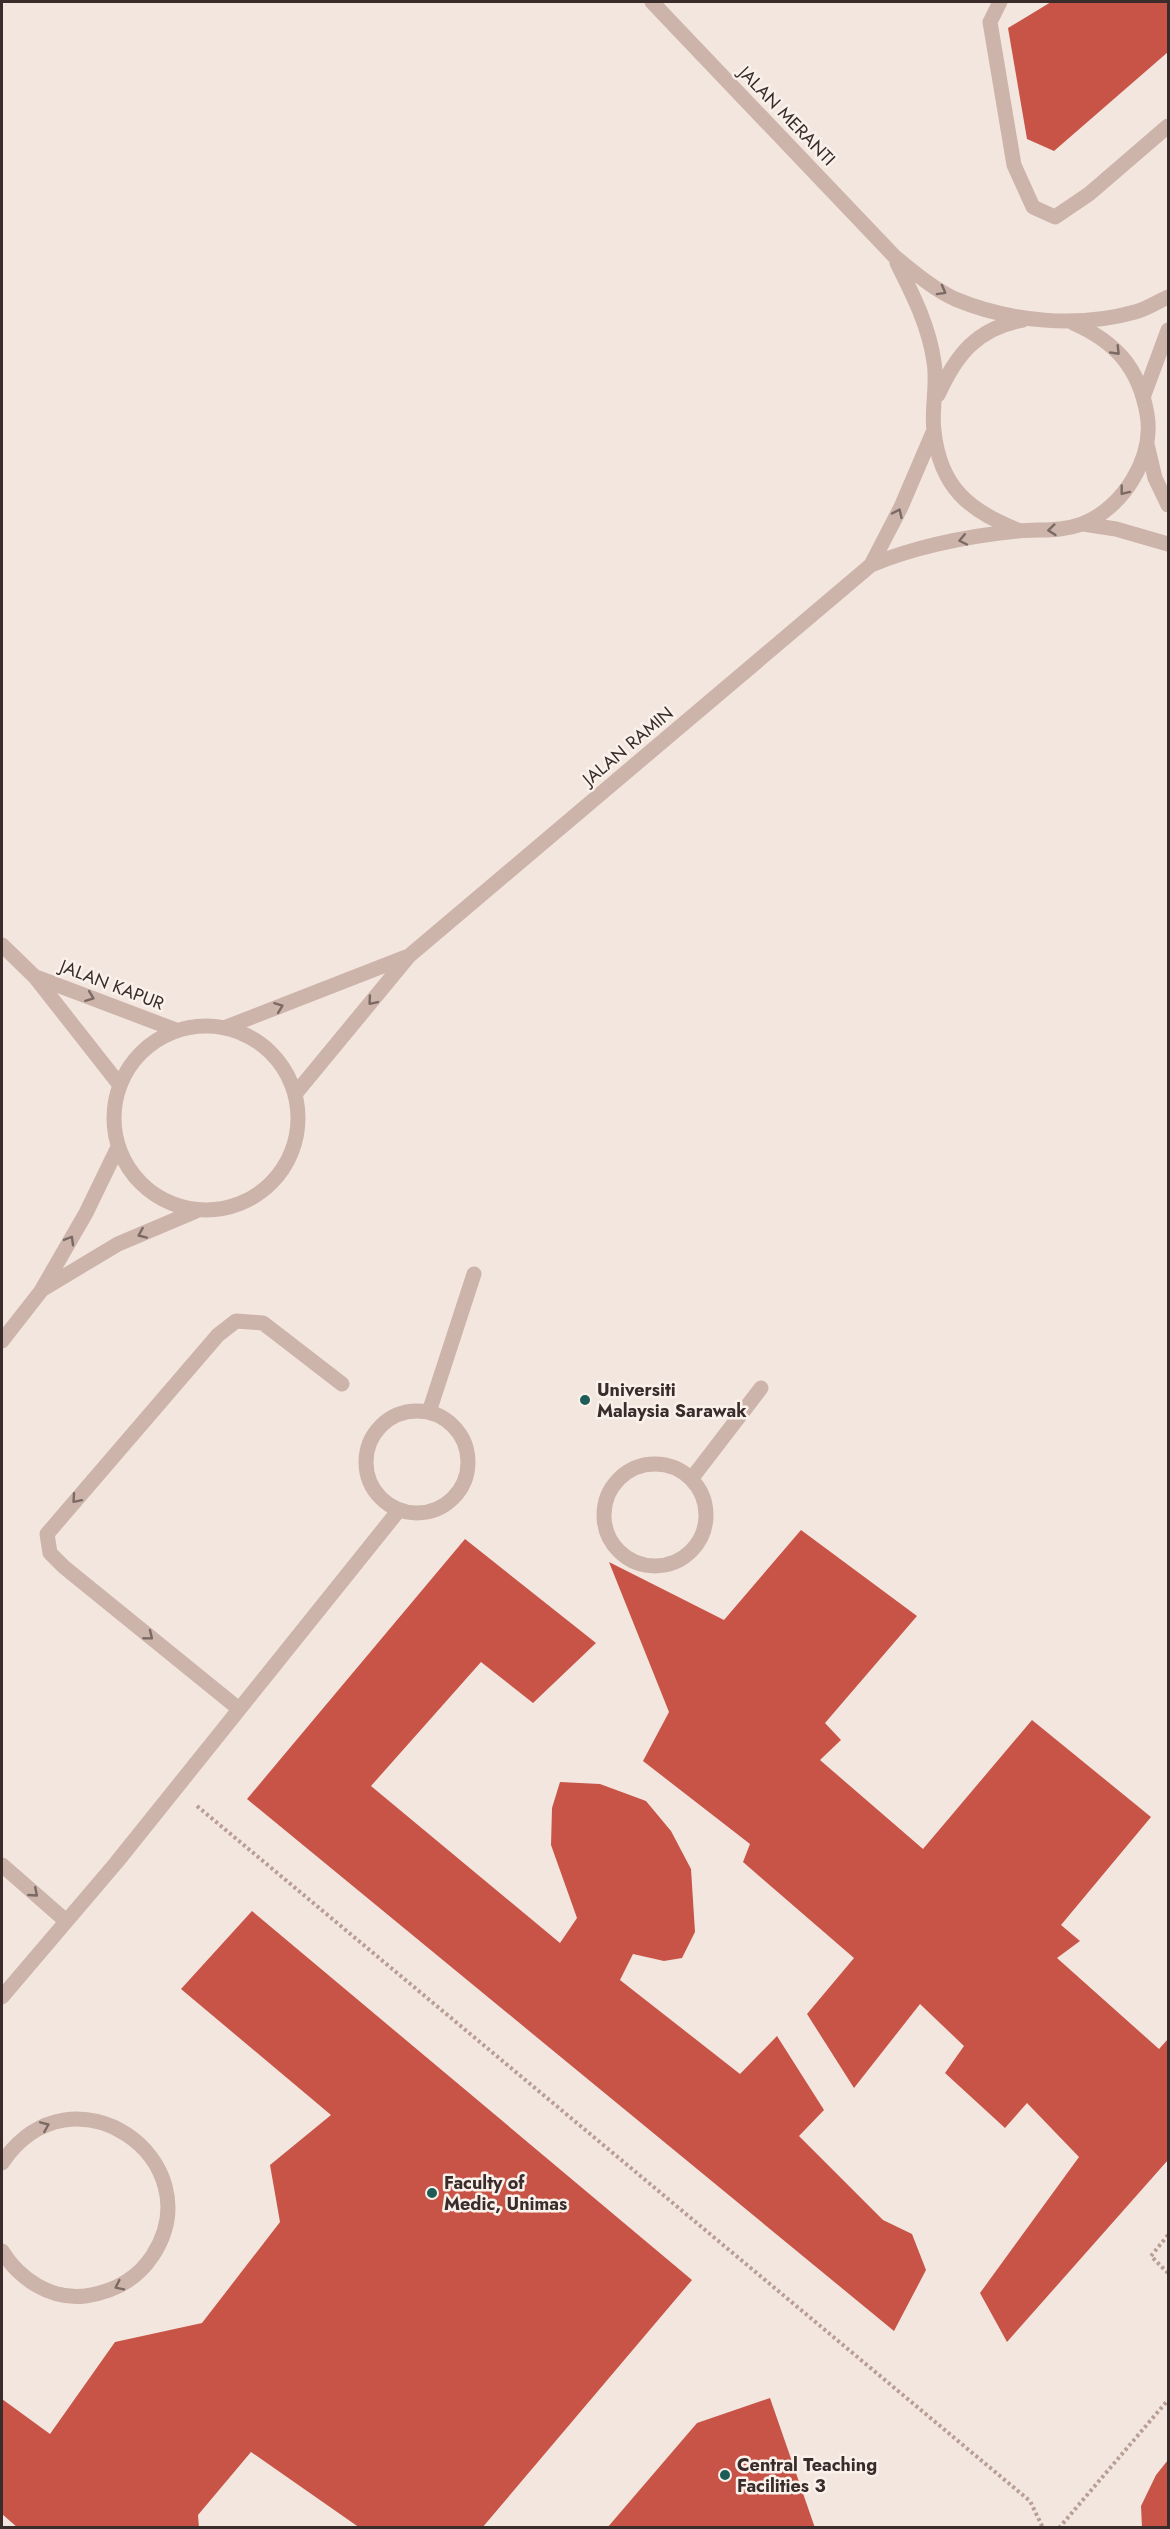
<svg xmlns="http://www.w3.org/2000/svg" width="1170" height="2529" viewBox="0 0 1170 2529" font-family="Jost,sans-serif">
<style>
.building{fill:#c85448}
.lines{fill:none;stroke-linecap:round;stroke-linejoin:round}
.path{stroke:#b89e94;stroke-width:4;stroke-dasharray:3 3;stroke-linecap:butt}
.lane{stroke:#ccb4aa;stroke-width:15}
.street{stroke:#ccb4aa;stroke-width:15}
.oneway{stroke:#7b6964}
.poi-dot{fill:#1e5c57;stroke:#faf1eb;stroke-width:2}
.labels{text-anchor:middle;stroke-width:5;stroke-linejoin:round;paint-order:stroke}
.street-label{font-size:18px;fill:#392c2a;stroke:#faf1eb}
.poi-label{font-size:18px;font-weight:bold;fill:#392c2a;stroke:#faf1eb;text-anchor:start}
</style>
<rect width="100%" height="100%" fill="#f3e6df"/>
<!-- building -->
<path class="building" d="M1051,2h117v50l-114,99 -27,-12 -19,-111z
M801,1530l116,86 -92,107 16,17 -21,20 103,89 109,-129 119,97 -90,108 19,16 -23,17 102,91 9,-10v121l-161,182 -27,-49 99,-136 -52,-54 -22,25 -60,-55 19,-27 -44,-42 -66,84 -47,-74 47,-56 -111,-96 7,-18 -107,-83 26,-49 -60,-150 115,58z
M465,1539l131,104 -63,60 -52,-41 -110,124 189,157 17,-25 -26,-73 1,-37 8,-26 40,2 46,17 25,30 20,38 4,63 -13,26 -18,3 -31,-7 -13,26 120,94 37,-38 47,74 -25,26 84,84 29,14 14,36 -32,61 -647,-532z
M252,1911l440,369 -210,248h-122l-109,-76 -53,63 1,13h-181l-16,-14v-115l48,35 65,-92 87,-19 78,-101 -10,-57 61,-50 -150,-126z
M770,2398l45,130h-208l90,-105z
M1168,2460v68h-26l-1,-22 15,-31z"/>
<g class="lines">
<!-- path -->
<path class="path" d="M197,1806l833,695 13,27
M1168,2235l-17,21 17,17
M1059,2528l109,-128"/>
<!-- lane -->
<path class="lane" d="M1000,2l-10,20 24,143 19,42 22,10 34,-23 79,-68
M366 1462a51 51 0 1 1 102 0a51 51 0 1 1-102 0Z
M429,1412l45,-138
M604 1515a51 51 0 1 1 102 0a51 51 0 1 1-102 0Z
M692,1478l69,-90
M239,1709l-175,-142 -14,-14 -3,-19 171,-199 18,-14 27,2 79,61
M2,1865l64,56
M2,1997l114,-134 283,-353
M2,2163c70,-104 212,-3 151,92 -16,25 -40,37 -68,41 -34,4 -66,-17 -83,-45"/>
<!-- street -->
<path class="street" d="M652,2l243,255c19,15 38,32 60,42 55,23 123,29 180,13 12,-3 22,-10 33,-15
M897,263c16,32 32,63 37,99 4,23 -3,47 0,69 6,56 35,80 84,99
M938,395c18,-40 39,-67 85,-75
M1144,395l24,-65
M1147,444l8,34 13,27
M1083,524l33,5 52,15
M871,565l30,-58 33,-77
M2,945l33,32 84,107
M36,977l140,53
M114 1118a92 92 0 1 1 184 0a92 92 0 1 1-184 0Z
M224,1028l182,-71
M296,1093l113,-137 462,-391c46,-19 98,-29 147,-34 23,-2 42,1 64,-7 40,-15 73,-66 65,-110 -8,-46 -31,-72 -74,-91
M43,1289l75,-45 78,-33
M2,1341l39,-50 45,-78 32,-66"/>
</g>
<!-- one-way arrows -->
<defs><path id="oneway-chevron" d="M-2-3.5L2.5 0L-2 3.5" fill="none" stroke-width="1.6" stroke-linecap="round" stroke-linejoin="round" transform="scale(1.5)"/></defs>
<g class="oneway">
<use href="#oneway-chevron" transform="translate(942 291) rotate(29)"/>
<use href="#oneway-chevron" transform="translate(1116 351) rotate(46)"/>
<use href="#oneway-chevron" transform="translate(1124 491) rotate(128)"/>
<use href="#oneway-chevron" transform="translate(898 513) rotate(-65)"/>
<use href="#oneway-chevron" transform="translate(1052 530) rotate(174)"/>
<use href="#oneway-chevron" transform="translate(963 540) rotate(168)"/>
<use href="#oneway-chevron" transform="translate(90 997) rotate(21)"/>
<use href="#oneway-chevron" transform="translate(372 1001) rotate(130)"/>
<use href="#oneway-chevron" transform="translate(279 1007) rotate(-21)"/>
<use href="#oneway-chevron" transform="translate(142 1234) rotate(157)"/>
<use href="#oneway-chevron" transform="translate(70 1240) rotate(-60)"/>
<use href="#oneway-chevron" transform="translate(76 1499) rotate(131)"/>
<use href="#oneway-chevron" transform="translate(149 1636) rotate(39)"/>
<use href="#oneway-chevron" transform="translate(34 1893) rotate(41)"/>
<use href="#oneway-chevron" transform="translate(45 2126) rotate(-23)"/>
<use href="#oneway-chevron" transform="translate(119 2286) rotate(154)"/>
</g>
<!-- markers -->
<g class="poi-dot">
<circle cx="585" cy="1400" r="6"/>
<circle cx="432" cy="2193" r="6"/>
<circle cx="725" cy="2475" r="6"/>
</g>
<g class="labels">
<!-- street labels -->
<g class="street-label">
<text transform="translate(787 116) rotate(46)" y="6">JALAN MERANTI</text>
<text transform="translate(628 746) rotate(-40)" y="6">JALAN RAMIN</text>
<text transform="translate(112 985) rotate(21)" y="6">JALAN KAPUR</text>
</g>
<!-- poi labels -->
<g class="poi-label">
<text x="597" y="1396">Universiti<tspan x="597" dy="21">Malaysia Sarawak</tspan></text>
<text x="444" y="2189">Faculty of<tspan x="444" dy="21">Medic, Unimas</tspan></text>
<text x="737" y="2471">Central Teaching<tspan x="737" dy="21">Facilities 3</tspan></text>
</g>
</g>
<!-- border -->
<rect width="1170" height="2529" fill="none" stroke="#392c2a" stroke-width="6"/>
</svg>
